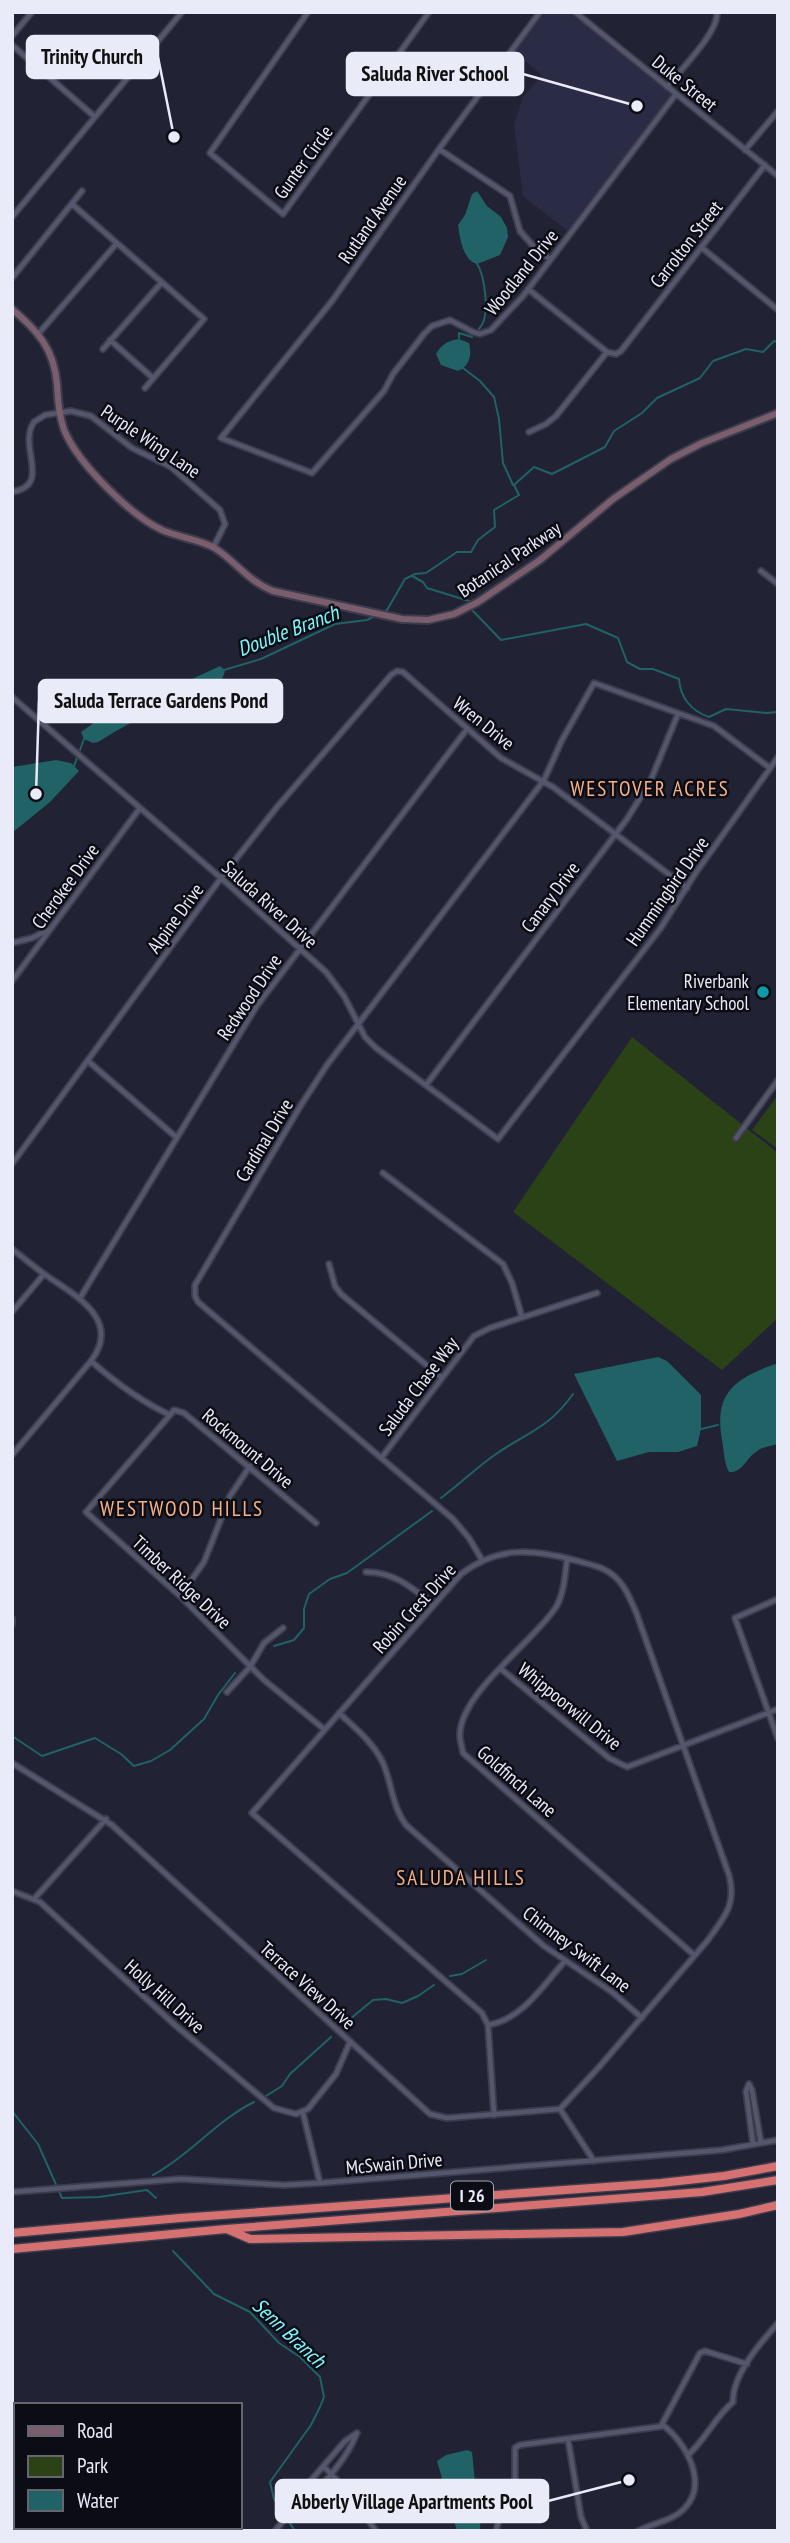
<svg xmlns="http://www.w3.org/2000/svg" width="790" height="2543" viewBox="0 0 790 2543" font-family="'PT Sans Narrow',sans-serif">
<style>
.built{fill:#2a2b44}
.green{fill:#2b4217}
.water{fill:#206265}
.lines{fill:none;stroke-linecap:round;stroke-linejoin:round}
.stream{stroke:#206265;stroke-width:2}
.street-casing{stroke:#3c3c4c;stroke-width:8}
.secondary-casing{stroke:#3c3c4c;stroke-width:10}
.highway-casing{stroke:#3c3c4c;stroke-width:11}
.street{stroke:#54566b;stroke-width:4.5}
.secondary{stroke:#7b5e6d;stroke-width:6}
.highway{stroke:#d57171;stroke-width:8}
.culture-dot{fill:#0f9aa8;stroke:#0c0c15;stroke-width:2.5}
.labels{text-anchor:middle;stroke-width:5;stroke-linejoin:round;paint-order:stroke}
.shield{fill:#0c0c15;stroke:#a7a8b4;stroke-width:2}
.shield-label{font-size:18px;font-weight:bold;fill:#eaebf8}
.street-label{font-size:19px;fill:#eaebf8;stroke:#0c0c15}
.poi-label{font-size:19px;fill:#eaebf8;stroke:#0c0c15;text-anchor:end}
.water-label{font-size:21px;font-style:italic;fill:#7df8fe;stroke:#0c0c15}
.neighbourhood-label{font-size:21px;letter-spacing:2px;fill:#f7b187;stroke:#0c0c15}
.leader{fill:none;stroke:#eaebf8;stroke-width:2.5}
.callout-dot{fill:#eaebf8;stroke:#0c0c15;stroke-width:2.5}
.callout{fill:#eaebf8;stroke:#eaebf8;stroke-width:2.5}
.callout-label{font-size:21px;text-anchor:middle;font-weight:bold;fill:#111}
</style>
<rect width="100%" height="100%" fill="#212234"/>
<!-- built -->
<path class="built" d="M540,12h35l101,82 -106,139 -47,-37 -9,-71 9,-28 19,-22 -30,-25z"/>
<!-- green -->
<path class="green" d="M632,1037l146,116v165l-56,52 -209,-158z
M778,1095v54l-26,-19z"/>
<!-- water -->
<path class="water" d="M477,191l10,15 14,11 6,11 1,9 -8,18 -23,9c-14,-4 -17,-25 -19,-39l7,-10 7,-21z
M459,339l10,4c3,11 1,23 -11,28l-17,-6 -5,-11c6,-10 11,-13 23,-15z
M220,666l5,4c-3,28 -60,40 -83,48 -15,6 -29,15 -44,24l-5,1 -9,-4 -3,-7 32,-23 49,-16z
M56,760l15,3 8,8 -29,31 -38,31v-66z
M658,1357l9,4 34,34v34l-4,17 -19,6h-29l-32,9 -43,-87z
M775,1364l3,2v78c-8,2 -16,3 -22,8 -11,7 -13,21 -27,20 -5,-9 -5,-21 -7,-32 -8,-46 11,-61 53,-76z
M467,2450l5,2 5,50 4,4 -1,25h-23l-20,-70 9,-6z"/>
<g class="lines">
<!-- stream -->
<path class="stream" d="M476,262c9,13 15,55 3,67
M459,338v-5l13,4
M463,368l17,13 14,16 5,22 4,44 10,22
M519,495l-5,-10 20,-18 18,7 53,-27 9,-16 28,-18 15,-15 43,-20 13,-17 33,-12 17,3 11,-11 4,1
M412,576l11,6 4,6 42,13
M473,611l28,29 85,-16 32,14 9,24 13,7h13l26,10c1,18 12,32 30,38l17,-8 40,4 12,-1
M383,612l4,-2 18,-31 10,-5 11,-1 31,-21h14l7,-12 17,-13 -1,-17 25,-15
M224,670l37,-11 74,-35 32,-4 8,-4
M74,766l10,-27
M701,1429l17,-4
M441,1498c19,-14 36,-31 55,-44 32,-22 53,-26 77,-60
M274,1646l20,-6 10,-12v-19l5,-15 21,-15 17,-6 85,-62
M12,1736l30,20 53,-18 26,16 13,12 17,-5 19,-11 34,-31 14,-24 17,-22
M450,1976l12,-2 24,-14
M344,2024l29,-24 13,-1 16,4 16,-7 16,-11
M266,2096l16,-10 8,-12 41,-37
M12,2111l26,33 24,54 37,-1 48,-7 9,8
M153,2175c37,-20 63,-54 101,-73
M173,2251l41,43 36,18 29,31 21,14 20,20 4,20 -4,10 -9,18 -41,57 4,17 21,32"/>
<defs>
<path id="street" d="M308,12l-98,141 73,61 146,-202
M540,12l-101,137 -107,152 -111,137 91,35 72,-82 9,-17 31,-40 8,-8 18,-6 23,12 7,2 11,-4 32,-34 153,-202
M575,12l203,164
M12,36l20,-24
M12,45l83,72
M667,87c13,-17 52,-55 50,-75
M439,149l71,47 10,35 14,16 16,12
M745,150l33,-39
M72,204l132,115 -59,69
M12,217l170,-205
M701,247l77,63
M12,278l70,-87
M528,289l79,63 9,2 5,-3 144,-186
M39,333l78,-90
M110,340l43,38
M103,349l59,-67
M529,432l17,-8 10,-8 51,-64
M12,492c41,-7 5,-46 22,-70l11,-7 26,-4 20,5 41,32 39,19 49,43 5,14 -12,24
M761,571l17,13
M12,697l209,181 105,94 18,24 21,41 11,11 122,91 162,-210 35,-55 83,-117
M12,943l20,-5 18,-9
M12,981l128,-173
M88,1061l88,76
M426,1085l201,-266 23,-37 28,-68
M736,1138l42,-58
M12,1164l209,-286 56,-71 114,-132 6,-4 6,1 98,86 52,29 134,101
M383,1173l120,91 9,19 10,34
M12,1249c12,9 23,19 35,27 29,20 75,44 44,85l-79,94
M329,1264l6,22 6,8 101,84
M80,1298l176,-291 211,-278
M12,1312l32,-38
M91,1361c25,22 49,40 79,54l4,-5 10,3 132,110
M170,1415l-84,97 94,84 84,84 60,49
M382,1457l92,-121 16,-8 107,-35
M567,1559c-2,16 -3,38 -13,51 -24,34 -90,81 -94,122 -1,8 2,14 3,21l231,202
M482,1560l-13,-22 -16,-19 -255,-217 -3,-6v-11l106,-180 26,-40 217,-285 18,-40 32,-57 120,43 56,42
M366,1572c29,0 46,16 68,33
M180,1596l24,-34 26,-66 20,-30
M778,1599l-43,19 43,121
M12,1619v5
M501,1669l108,89 18,9 151,-58
M227,1692l23,-25 14,-24 19,-15
M339,1713c16,15 34,29 44,50 9,21 9,43 23,62l138,121 68,46 30,26
M12,1763l100,62 318,289 17,4 113,-9 40,-43 108,-126c16,-23 29,-35 21,-65l-93,-263c-6,-13 -11,-27 -22,-36 -11,-10 -27,-12 -40,-16 -43,-11 -76,-14 -113,14l-209,239 230,200 6,12 6,90
M12,1891l28,11 135,123 99,83 22,6 12,-5 28,-35 14,-32
M34,1899l72,-80
M488,2025c34,-5 56,-41 77,-64
M560,2109l34,52
M303,2113l17,70
M753,2144l-7,-53 3,-7 3,6 9,53
M12,2192l169,-13 103,6 36,-2 402,-33 56,-10
M661,2426l39,-73 5,-2 42,13
M568,2439l13,78 6,14
M688,2455c18,-16 27,-38 45,-53 -1,-27 28,-60 45,-79
M324,2467l21,21 31,43
M298,2502c20,-6 51,-48 58,-67
M117,2527l1,4
M64,2531l9,-4
M275,2531l23,-29 2,-9 45,-52 12,-8
M496,2531l3,-12 16,-22v-49l5,-3 144,-19c22,17 45,58 20,83 -12,12 -31,14 -46,22"/>
<path id="secondary" d="M12,309c26,22 42,40 45,75 1,16 2,33 8,48 14,32 65,83 97,98 16,7 35,9 51,17 22,13 33,33 60,44l129,28 26,1 26,-6 24,-12 62,-42 73,-61 58,-40 31,-16 76,-30"/>
<path id="highway" d="M229,2230l21,9 373,-7 116,-18 39,-9
M12,2233l168,-15 481,-35 63,-7 54,-10
M12,2249l214,-20 476,-37 76,-12"/>
</defs>
<!-- street casing -->
<use href="#street" class="street-casing"/>
<!-- secondary casing -->
<use href="#secondary" class="secondary-casing"/>
<!-- highway casing -->
<use href="#highway" class="highway-casing"/>
<!-- street -->
<use href="#street" class="street"/>
<!-- secondary -->
<use href="#secondary" class="secondary"/>
<!-- highway -->
<use href="#highway" class="highway"/>
</g>
<!-- markers -->
<circle class="culture-dot" cx="763" cy="992" r="7"/>
<g class="labels">
<!-- shield labels -->
<rect class="shield" x="451" y="2181.5" width="42" height="29" rx="5"/>
<g class="shield-label">
<text x="472" y="2202">I 26</text>
</g>
<!-- street labels -->
<g class="street-label">
<text transform="translate(685 83) rotate(39)" y="7">Duke Street</text>
<text transform="translate(303 162) rotate(-54)" y="7">Gunter Circle</text>
<text transform="translate(372 219) rotate(-55)" y="7">Rutland Avenue</text>
<text transform="translate(686 244) rotate(-52)" y="7">Carrolton Street</text>
<text transform="translate(521 272) rotate(-51)" y="7">Woodland Drive</text>
<text transform="translate(151 441) rotate(34)" y="7">Purple Wing Lane</text>
<text transform="translate(509 559) rotate(-34)" y="7">Botanical Parkway</text>
<text transform="translate(484 723) rotate(39)" y="7">Wren Drive</text>
<text transform="translate(65 886) rotate(-54)" y="7">Cherokee Drive</text>
<text transform="translate(667 891) rotate(-55)" y="7">Hummingbird Drive</text>
<text transform="translate(550 897) rotate(-53)" y="7">Canary Drive</text>
<text transform="translate(270 904) rotate(42)" y="7">Saluda River Drive</text>
<text transform="translate(175 918) rotate(-54)" y="7">Alpine Drive</text>
<text transform="translate(249 997) rotate(-56)" y="7">Redwood Drive</text>
<text transform="translate(264 1140) rotate(-59)" y="7">Cardinal Drive</text>
<text transform="translate(418 1386) rotate(-53)" y="7">Saluda Chase Way</text>
<text transform="translate(248 1448) rotate(40)" y="7">Rockmount Drive</text>
<text transform="translate(182 1582) rotate(43)" y="7">Timber Ridge Drive</text>
<text transform="translate(414 1608) rotate(-48)" y="7">Robin Crest Drive</text>
<text transform="translate(570 1706) rotate(39)" y="7">Whippoorwill Drive</text>
<text transform="translate(517 1781) rotate(41)" y="7">Goldfinch Lane</text>
<text transform="translate(577 1949) rotate(37)" y="7">Chimney Swift Lane</text>
<text transform="translate(308 1985) rotate(42)" y="7">Terrace View Drive</text>
<text transform="translate(165 1996) rotate(42)" y="7">Holly Hill Drive</text>
<text transform="translate(394 2163) rotate(-5)" y="7">McSwain Drive</text>
</g>
<!-- poi labels -->
<g class="poi-label">
<text x="749" y="988">Riverbank<tspan x="749" dy="22">Elementary School</tspan></text>
</g>
<!-- water labels -->
<g class="water-label">
<text transform="translate(288 631) rotate(-21)" y="7">Double Branch</text>
<text transform="translate(289 2333) rotate(43)" y="7">Senn Branch</text>
</g>
<!-- neighbourhood labels -->
<g class="neighbourhood-label">
<text x="650" y="796">WESTOVER ACRES</text>
<text x="182" y="1516">WESTWOOD HILLS</text>
<text x="461" y="1885">SALUDA HILLS</text>
</g>
</g>
<!-- callouts -->
<path class="leader" d="M174 137L158 57M637 106L523 74M36 794L39 701M629 2480L548 2501"/>
<g class="callout-dot">
<circle cx="174" cy="137" r="7"/>
<circle cx="637" cy="106" r="7"/>
<circle cx="36" cy="794" r="7"/>
<circle cx="629" cy="2480" r="7"/>
</g>
<g class="callout">
<rect x="27" y="36" width="131" height="42" rx="7"/>
<rect x="347" y="53" width="176" height="42" rx="7"/>
<rect x="39" y="680" width="243" height="42" rx="7"/>
<rect x="276" y="2480" width="272" height="42" rx="7"/>
</g>
<g class="callout-label">
<text x="92" y="64">Trinity Church</text>
<text x="435" y="81">Saluda River School</text>
<text x="161" y="708">Saluda Terrace Gardens Pond</text>
<text x="412" y="2509">Abberly Village Apartments Pool</text>
</g>
<!-- border -->
<rect width="790" height="2543" fill="none" stroke="#eaebf8" stroke-width="28"/>
<!-- legend -->
<rect x="14" y="2403" width="228" height="126" fill="#0c0c15" stroke="#656570" stroke-width="2"/>
<rect x="28" y="2426" width="35" height="10" fill="#7b5e6d" stroke="#656570" stroke-width="2"/>
<text x="77" y="2438" font-size="21" fill="#eaebf8">Road</text>
<rect x="28" y="2456" width="35" height="21" fill="#2b4217" stroke="#656570" stroke-width="2"/>
<text x="77" y="2473" font-size="21" fill="#eaebf8">Park</text>
<rect x="28" y="2490" width="35" height="21" fill="#206265" stroke="#656570" stroke-width="2"/>
<text x="77" y="2508" font-size="21" fill="#eaebf8">Water</text>
</svg>
